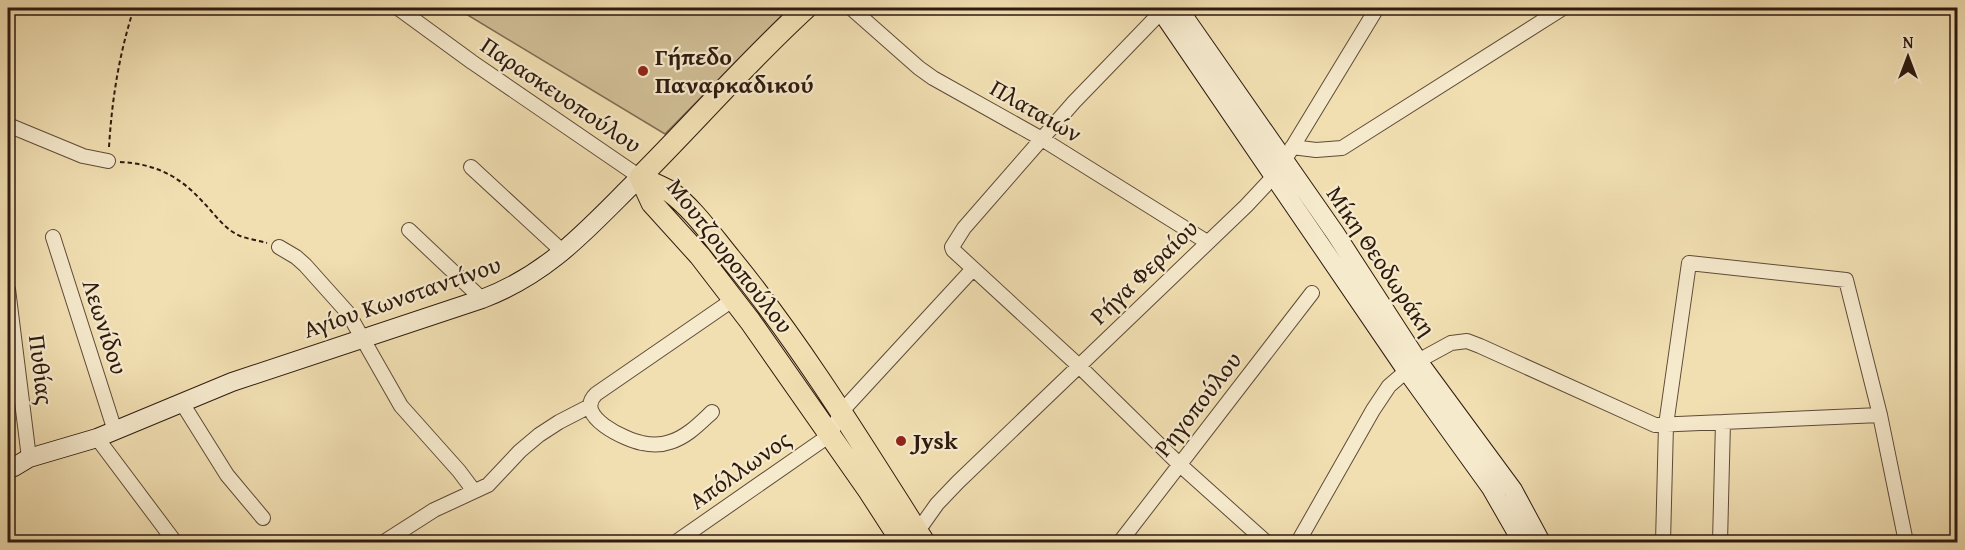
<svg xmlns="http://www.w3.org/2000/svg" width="1965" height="550" viewBox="0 0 1965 550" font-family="'Gentium Book Plus',serif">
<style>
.green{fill:#d0be96;stroke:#7f6c52;stroke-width:1.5}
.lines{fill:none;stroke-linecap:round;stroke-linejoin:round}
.street-casing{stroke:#5f4b38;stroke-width:16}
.secondary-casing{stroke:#2e1a0f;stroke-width:20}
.primary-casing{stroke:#2e1a0f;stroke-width:23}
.path{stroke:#2e1a0f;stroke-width:2;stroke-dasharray:4.5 3;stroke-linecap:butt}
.street{stroke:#f6eacd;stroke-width:14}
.secondary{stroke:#f6eacd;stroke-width:18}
.primary{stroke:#f1dfb2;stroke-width:21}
.poi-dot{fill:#8f2418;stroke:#f6eacd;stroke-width:2}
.labels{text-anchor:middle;stroke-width:4.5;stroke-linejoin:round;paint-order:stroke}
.poi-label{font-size:24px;font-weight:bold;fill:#2e1a0f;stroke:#f6eacd;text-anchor:start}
.street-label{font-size:24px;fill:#2e1a0f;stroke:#f6eacd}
</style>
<rect width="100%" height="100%" fill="#f1dfb2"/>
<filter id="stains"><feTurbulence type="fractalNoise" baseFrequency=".00333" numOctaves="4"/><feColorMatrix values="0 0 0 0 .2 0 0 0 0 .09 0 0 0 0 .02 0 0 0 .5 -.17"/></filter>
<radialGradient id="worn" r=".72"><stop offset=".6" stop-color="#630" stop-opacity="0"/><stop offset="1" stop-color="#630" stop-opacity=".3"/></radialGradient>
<!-- green -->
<path class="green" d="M456,8h333l-124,126z"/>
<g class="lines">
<defs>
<path id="street" d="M398,8l74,54 168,115
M851,8l68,60 14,10 109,61 165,103
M1165,8l-91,94 -110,126 -12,19 1,3 126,116 100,98 87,78
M8,125l75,31 25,5
M1292,147l24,3 26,-2 221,-140
M471,167l92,85
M409,230l73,69
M53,237l62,194
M279,247l17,10 9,8 43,48 53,93 58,65 15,20
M8,289l21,169
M182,403l45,72 36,43
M712,412c-12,11 -25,25 -42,30 -8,3 -19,3 -28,1 -16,-3 -69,-27 -46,-49l138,-95
M97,438l78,104
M915,535l22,-31 21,-22 288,-276 29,-31 9,-14 93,-153
M384,542l50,-32 54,-25 32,-34 19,-16 20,-13 31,-16
M676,542l154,-107 11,-23 131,-142
M1120,542l192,-249
M1298,542l75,-132 16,-24 29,-25 33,-18 16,-2 13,5 175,79 225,-10
M1663,542l3,-117 23,-162 157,17 34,135 26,127
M1720,542l3,-120"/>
<path id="secondary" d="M1159,8l247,362 85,118 31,54
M1178,8l157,225 83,128 95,129 28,52
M8,469l6,-2 15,-9 68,-20 135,-56 250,-83c69,-26 107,-72 158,-122"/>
<path id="primary" d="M640,177c9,5 20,9 29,14 24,17 43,45 62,68 72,88 132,187 193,283
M640,177l12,26 48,53 50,65 119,170 33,51
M640,177c56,-56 108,-116 166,-169"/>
</defs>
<!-- street casing -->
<use href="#street" class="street-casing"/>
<!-- secondary casing -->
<use href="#secondary" class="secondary-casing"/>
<!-- primary casing -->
<use href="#primary" class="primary-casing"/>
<!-- path -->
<path class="path" d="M109,147c3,-48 10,-93 25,-139
M120,162c35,2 58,13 82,39 11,11 20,25 34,33 9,5 21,6 31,9"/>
<!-- street -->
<use href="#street" class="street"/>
<!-- secondary -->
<use href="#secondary" class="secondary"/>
<!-- primary -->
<use href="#primary" class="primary"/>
</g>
<!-- markers -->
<g class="poi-dot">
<circle cx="643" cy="71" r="6"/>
<circle cx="901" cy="441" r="6"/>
</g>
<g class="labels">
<!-- poi labels -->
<g class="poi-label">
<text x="655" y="65">Γήπεδο<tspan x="655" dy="28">Παναρκαδικού</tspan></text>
<text x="913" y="449">Jysk</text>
</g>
<!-- street labels -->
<g class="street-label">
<text transform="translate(561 95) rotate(34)" y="8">Παρασκευοπούλου</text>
<text transform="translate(1036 111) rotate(30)" y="8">Πλαταιών</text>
<text transform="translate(730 256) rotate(52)" y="8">Μουτζουροπούλου</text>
<text transform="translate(1381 261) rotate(56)" y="8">Μίκη Θεοδωράκη</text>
<text transform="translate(1144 272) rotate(-44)" y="8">Ρήγα Φεραίου</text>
<text transform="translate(402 297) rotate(-19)" y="8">Αγίου Κωνσταντίνου</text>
<text transform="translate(105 327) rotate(72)" y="8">Λεωνίδου</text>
<text transform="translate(41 370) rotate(83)" y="8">Πυθίας</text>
<text transform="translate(1198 404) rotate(-52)" y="8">Ρηγοπούλου</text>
<text transform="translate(740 470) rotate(-35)" y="8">Απόλλωνος</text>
</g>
</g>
<!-- margin -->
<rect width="1965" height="550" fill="none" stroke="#f1dfb2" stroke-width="30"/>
<rect x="9" y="9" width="1947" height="532" fill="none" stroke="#2e1a0f" stroke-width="3"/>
<rect x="15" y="15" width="1935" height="520" fill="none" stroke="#2e1a0f" stroke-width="1.5"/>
<!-- north arrow -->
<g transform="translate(1908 57)" stroke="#f6eacd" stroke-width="4.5" paint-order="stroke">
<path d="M0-4.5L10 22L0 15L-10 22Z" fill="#2e1a0f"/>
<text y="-9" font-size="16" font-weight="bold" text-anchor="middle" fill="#2e1a0f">N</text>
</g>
<rect width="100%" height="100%" filter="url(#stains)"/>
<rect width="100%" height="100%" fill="url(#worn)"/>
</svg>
